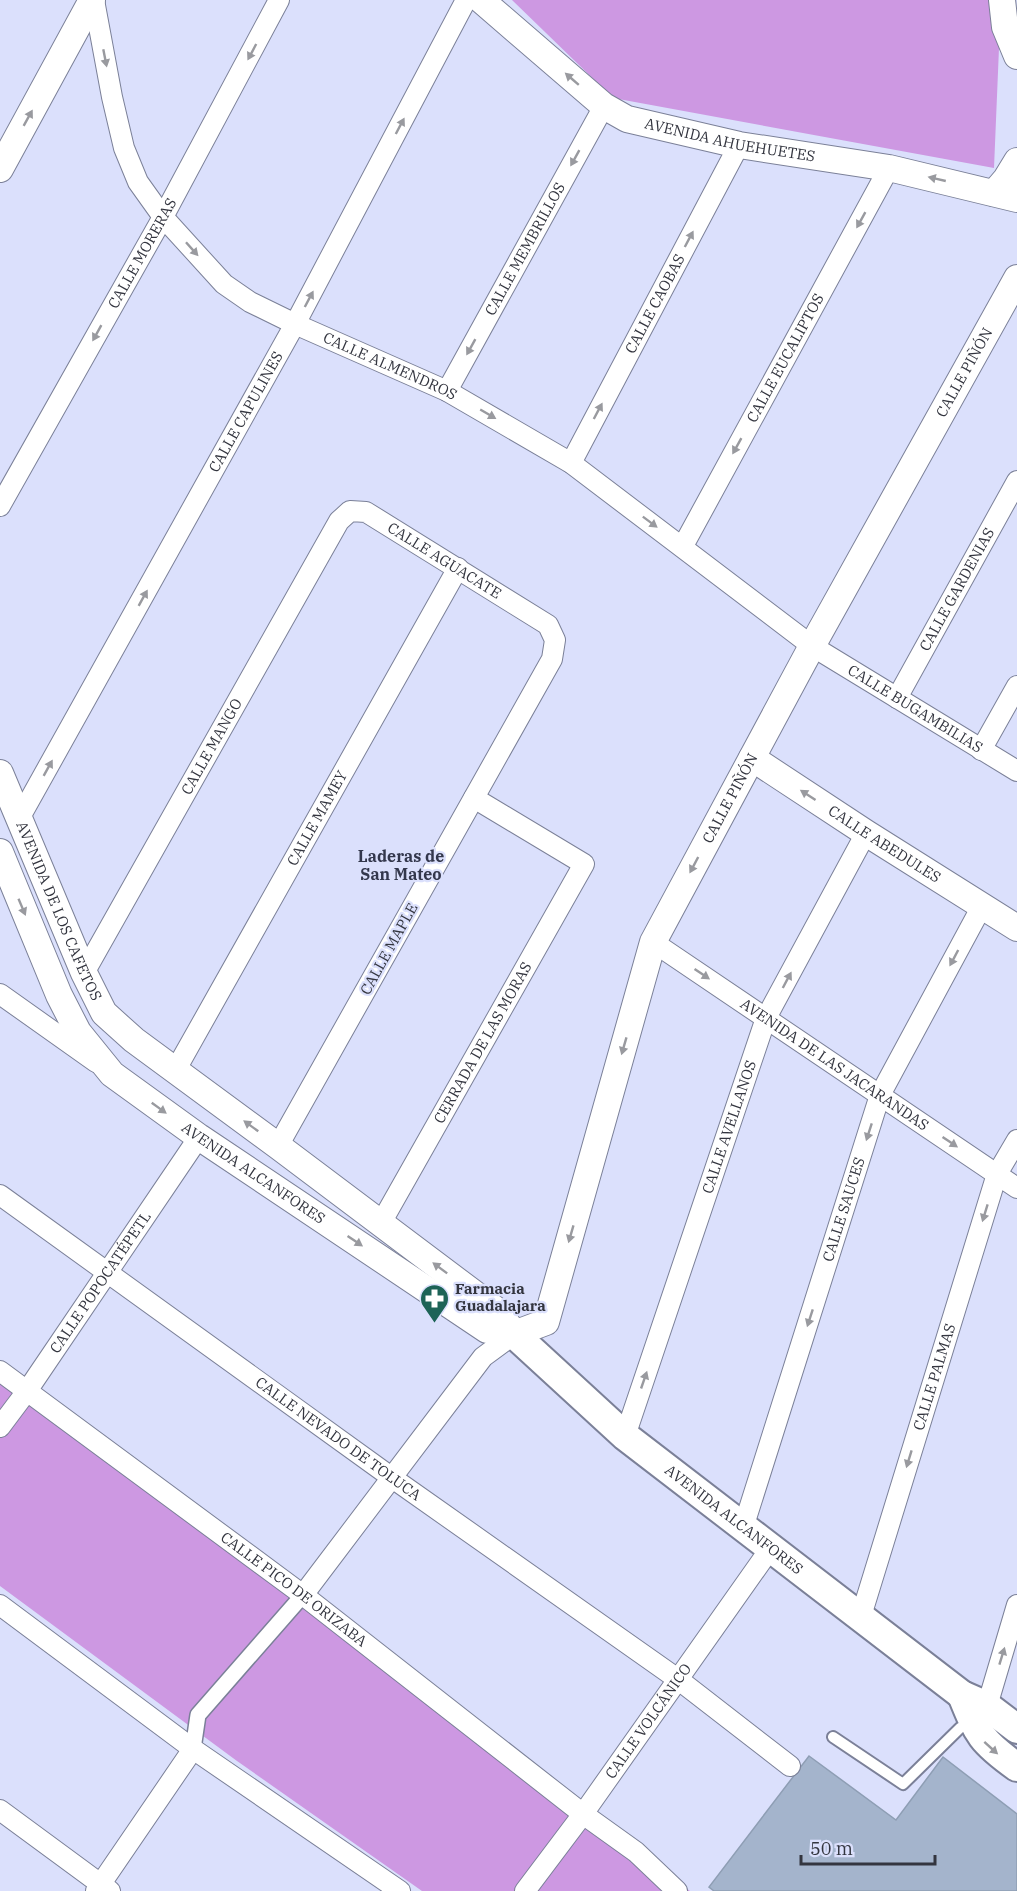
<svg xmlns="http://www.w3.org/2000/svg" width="1017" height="1891" viewBox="0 0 1017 1891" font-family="'IBM Plex Serif',serif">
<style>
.green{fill:#cd98e2}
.building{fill:#a4b4cc;stroke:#8e9eb4;stroke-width:1.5}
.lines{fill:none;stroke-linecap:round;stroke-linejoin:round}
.service-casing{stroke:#7b8098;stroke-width:14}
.pedestrian-casing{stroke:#7b8098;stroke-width:18}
.minor-casing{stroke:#7b8098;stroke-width:22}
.tertiary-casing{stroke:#7b8098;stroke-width:28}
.secondary-casing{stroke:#7b8098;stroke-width:32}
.service{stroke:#fff;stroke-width:10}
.pedestrian{stroke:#fff;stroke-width:15}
.minor{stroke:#fff;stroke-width:20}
.tertiary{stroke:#fff;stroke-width:26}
.secondary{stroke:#fff;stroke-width:28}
.oneway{fill:#999a9f}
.labels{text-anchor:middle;stroke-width:4.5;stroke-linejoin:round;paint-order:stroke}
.street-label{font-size:15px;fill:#33353f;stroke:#dbe0fc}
.poi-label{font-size:15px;font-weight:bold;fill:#33353f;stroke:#dbe0fc;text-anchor:start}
.neighbourhood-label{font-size:16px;font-weight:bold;fill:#33374c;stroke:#dbe0fc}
</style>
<rect width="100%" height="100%" fill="#dbe0fc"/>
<!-- green -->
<path class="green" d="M512,0h489l-7,168 -381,-70z
M0,1378l690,513h-268l-185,-130 -237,-175z"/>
<!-- building -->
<path class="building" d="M809,1756l87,64 47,-63 74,57v77h-303l-5,-4z"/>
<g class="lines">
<defs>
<path id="service" d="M833,1737l70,47 57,-56 12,-6"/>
<path id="pedestrian" d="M193,1749l5,-34 105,-120"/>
<g id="minor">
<path id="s1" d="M94,0l18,97 12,51 14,34 25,35 61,67 26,18 45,22 152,67 124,72 241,183 205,125"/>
<path id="s2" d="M447,391l157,-285"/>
<path id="s3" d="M571,463l168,-318"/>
<path id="s4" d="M0,506l163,-289 116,-217"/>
<path id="s5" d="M683,546l206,-378"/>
<path id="s6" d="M897,698l120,-217"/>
<path d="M981,750l36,-64"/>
<path id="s7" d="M19,819l276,-495 171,-324"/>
<path id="s8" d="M653,942l364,246"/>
<path id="s9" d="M84,973l255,-452 11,-10 16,1 182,113 7,15 -3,19 -274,487"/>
<path d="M0,994l96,68"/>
<path id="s10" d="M175,1071l283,-503"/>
<path id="s11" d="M0,1195l391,282 288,203 111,86"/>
<path id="s12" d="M381,1223l203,-359 -110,-66"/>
<path id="s13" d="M0,1371l303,224 280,219 53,38 41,39"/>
<path id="s14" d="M0,1427l27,-36 172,-254"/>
<path id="s15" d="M625,1436l141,-418 100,-185"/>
<path id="s16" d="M743,1528l137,-433 102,-189"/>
<path d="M303,1595l180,-238 31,-23"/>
<path d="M0,1605l193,144 207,142"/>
<path id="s17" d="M861,1616l136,-442 20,-34"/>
<path d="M979,1715l8,-9 30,-101"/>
<path d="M0,1810l110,81"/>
<path d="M96,1891l97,-142"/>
<path id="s18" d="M525,1891l58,-77 187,-265"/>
</g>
<g id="tertiary">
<path id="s19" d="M481,0l123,106 23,13 112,26 150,23 128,31"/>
<path d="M1002,0l3,27 12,29"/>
<path d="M0,169l92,-169"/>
<path d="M994,193l12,-14 11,-18"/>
<path id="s20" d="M752,758l114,75 151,95"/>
<path id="s21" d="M0,773l84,200 20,40 30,27 144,106 222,167 14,21"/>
<path id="s22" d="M0,852l59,143 19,37 34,42 87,63 288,193 27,4"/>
<path id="s23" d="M514,1334l32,-12 107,-380 159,-296 205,-368"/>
</g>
<g id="secondary">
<path id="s24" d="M514,1334l111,102 337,259 25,11 30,23"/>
<path d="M962,1695c16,40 20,47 55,72"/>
</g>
</defs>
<!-- service casing -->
<use href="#service" class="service-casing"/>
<!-- pedestrian casing -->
<use href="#pedestrian" class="pedestrian-casing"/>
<!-- minor casing -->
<use href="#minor" class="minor-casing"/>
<!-- tertiary casing -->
<use href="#tertiary" class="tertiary-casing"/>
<!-- secondary casing -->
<use href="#secondary" class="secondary-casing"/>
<!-- service -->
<use href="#service" class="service"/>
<!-- pedestrian -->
<use href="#pedestrian" class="pedestrian"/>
<!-- minor -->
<use href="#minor" class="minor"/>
<!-- tertiary -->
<use href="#tertiary" class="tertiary"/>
<!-- secondary -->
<use href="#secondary" class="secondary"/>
</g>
<!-- one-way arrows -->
<defs><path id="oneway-solid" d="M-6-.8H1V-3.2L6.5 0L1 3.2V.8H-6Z" transform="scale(1.5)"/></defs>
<g class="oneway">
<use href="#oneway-solid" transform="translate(252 52) rotate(118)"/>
<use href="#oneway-solid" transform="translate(105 58) rotate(79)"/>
<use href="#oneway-solid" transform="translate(572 79) rotate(-139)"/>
<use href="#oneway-solid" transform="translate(28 118) rotate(-61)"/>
<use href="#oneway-solid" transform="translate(400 126) rotate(-62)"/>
<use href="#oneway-solid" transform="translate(575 158) rotate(119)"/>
<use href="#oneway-solid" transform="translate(937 179) rotate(-167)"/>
<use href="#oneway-solid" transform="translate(861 220) rotate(119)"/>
<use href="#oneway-solid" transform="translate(689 239) rotate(-62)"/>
<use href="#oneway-solid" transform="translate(192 249) rotate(48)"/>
<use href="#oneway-solid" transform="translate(309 299) rotate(-62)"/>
<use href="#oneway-solid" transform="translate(97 333) rotate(119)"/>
<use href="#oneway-solid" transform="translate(471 347) rotate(119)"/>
<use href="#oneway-solid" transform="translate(598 411) rotate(-62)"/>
<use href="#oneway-solid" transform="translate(488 414) rotate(30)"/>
<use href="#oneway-solid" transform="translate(737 446) rotate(119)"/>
<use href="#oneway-solid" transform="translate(650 522) rotate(37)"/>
<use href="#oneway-solid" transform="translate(143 598) rotate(-61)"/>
<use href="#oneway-solid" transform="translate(48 768) rotate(-61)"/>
<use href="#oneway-solid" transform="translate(808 795) rotate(-147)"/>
<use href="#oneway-solid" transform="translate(694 865) rotate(118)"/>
<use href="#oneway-solid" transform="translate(22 907) rotate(67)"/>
<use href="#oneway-solid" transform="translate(954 958) rotate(118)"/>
<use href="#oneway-solid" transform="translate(702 974) rotate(34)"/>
<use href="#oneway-solid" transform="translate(787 980) rotate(-62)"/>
<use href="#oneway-solid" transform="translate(624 1046) rotate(106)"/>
<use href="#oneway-solid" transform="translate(159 1108) rotate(36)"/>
<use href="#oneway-solid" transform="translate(251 1126) rotate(-144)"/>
<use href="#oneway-solid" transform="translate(869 1132) rotate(108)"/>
<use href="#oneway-solid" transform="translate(950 1142) rotate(34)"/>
<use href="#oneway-solid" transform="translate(985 1213) rotate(107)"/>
<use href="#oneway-solid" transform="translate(571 1234) rotate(106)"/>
<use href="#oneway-solid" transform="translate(355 1241) rotate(34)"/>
<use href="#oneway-solid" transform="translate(440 1268) rotate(-143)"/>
<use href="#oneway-solid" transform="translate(810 1318) rotate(108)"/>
<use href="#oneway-solid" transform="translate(644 1380) rotate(-71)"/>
<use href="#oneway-solid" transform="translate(909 1459) rotate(107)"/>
<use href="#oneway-solid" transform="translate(1002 1656) rotate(-73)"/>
<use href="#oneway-solid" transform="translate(991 1748) rotate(42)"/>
</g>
<!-- icons -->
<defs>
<symbol id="pharmacy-pin" viewBox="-11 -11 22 30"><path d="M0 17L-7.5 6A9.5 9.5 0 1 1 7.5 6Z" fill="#1d6357" stroke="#dbe0fc"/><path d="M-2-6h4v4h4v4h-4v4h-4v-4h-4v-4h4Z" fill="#fff"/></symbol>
</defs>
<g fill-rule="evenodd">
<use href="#pharmacy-pin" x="418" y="1282" width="33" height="45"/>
</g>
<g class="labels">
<!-- street labels -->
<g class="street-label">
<text dy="5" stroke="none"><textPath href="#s19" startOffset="294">AVENIDA AHUEHUETES</textPath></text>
<text dy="5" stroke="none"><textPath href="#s2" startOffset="162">CALLE MEMBRILLOS</textPath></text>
<text dy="5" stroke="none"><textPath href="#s4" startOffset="290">CALLE MORERAS</textPath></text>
<text dy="5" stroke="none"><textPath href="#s3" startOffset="180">CALLE CAOBAS</textPath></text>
<text dy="5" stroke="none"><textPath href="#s5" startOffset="214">CALLE EUCALIPTOS</textPath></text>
<text dy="5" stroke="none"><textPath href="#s1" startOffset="507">CALLE ALMENDROS</textPath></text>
<text dy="5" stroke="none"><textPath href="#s23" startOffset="1078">CALLE PIÑÓN</textPath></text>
<text dy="5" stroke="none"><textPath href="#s7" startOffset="466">CALLE CAPULINES</textPath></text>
<text dy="5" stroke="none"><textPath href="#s9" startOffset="642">CALLE AGUACATE</textPath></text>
<text dy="5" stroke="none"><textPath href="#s6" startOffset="124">CALLE GARDENIAS</textPath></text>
<text dy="5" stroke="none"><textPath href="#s1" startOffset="1136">CALLE BUGAMBILIAS</textPath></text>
<text dy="5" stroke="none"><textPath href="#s9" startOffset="260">CALLE MANGO</textPath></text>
<text dy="5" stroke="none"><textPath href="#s23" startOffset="592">CALLE PIÑÓN</textPath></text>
<text dy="5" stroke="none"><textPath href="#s10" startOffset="290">CALLE MAMEY</textPath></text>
<text dy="5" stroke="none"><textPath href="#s20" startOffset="158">CALLE ABEDULES</textPath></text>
<text dy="5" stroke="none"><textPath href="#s21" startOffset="150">AVENIDA DE LOS CAFETOS</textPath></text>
<text transform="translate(389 949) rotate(-61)" y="5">CALLE MAPLE</text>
<text dy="5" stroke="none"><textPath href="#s12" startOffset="207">CERRADA DE LAS MORAS</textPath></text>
<text dy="5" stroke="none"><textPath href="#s8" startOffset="219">AVENIDA DE LAS JACARANDAS</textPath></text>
<text dy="5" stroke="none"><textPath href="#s15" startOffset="326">CALLE AVELLANOS</textPath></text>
<text dy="5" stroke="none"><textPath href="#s22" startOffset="423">AVENIDA ALCANFORES</textPath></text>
<text dy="5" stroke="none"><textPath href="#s16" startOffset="334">CALLE SAUCES</textPath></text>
<text dy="5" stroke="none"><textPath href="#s14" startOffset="176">CALLE POPOCATÉPETL</textPath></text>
<text dy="5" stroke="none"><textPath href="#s17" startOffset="250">CALLE PALMAS</textPath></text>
<text dy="5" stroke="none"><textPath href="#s11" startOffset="417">CALLE NEVADO DE TOLUCA</textPath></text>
<text dy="5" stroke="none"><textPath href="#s24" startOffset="288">AVENIDA ALCANFORES</textPath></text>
<text dy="5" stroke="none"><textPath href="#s13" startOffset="366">CALLE PICO DE ORIZABA</textPath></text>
<text dy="5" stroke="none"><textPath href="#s18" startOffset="210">CALLE VOLCÁNICO</textPath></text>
</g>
<!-- poi labels -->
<g class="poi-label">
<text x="455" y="1294">Farmacia<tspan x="455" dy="17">Guadalajara</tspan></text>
</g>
<!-- neighbourhood labels -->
<g class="neighbourhood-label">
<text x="401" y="862">Laderas de<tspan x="401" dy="18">San Mateo</tspan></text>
</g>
</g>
<!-- scale -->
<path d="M801 1855v9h134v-9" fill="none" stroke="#33353f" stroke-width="3"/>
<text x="810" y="1855" font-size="18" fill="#33353f" stroke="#dbe0fc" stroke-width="4.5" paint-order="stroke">50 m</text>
</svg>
